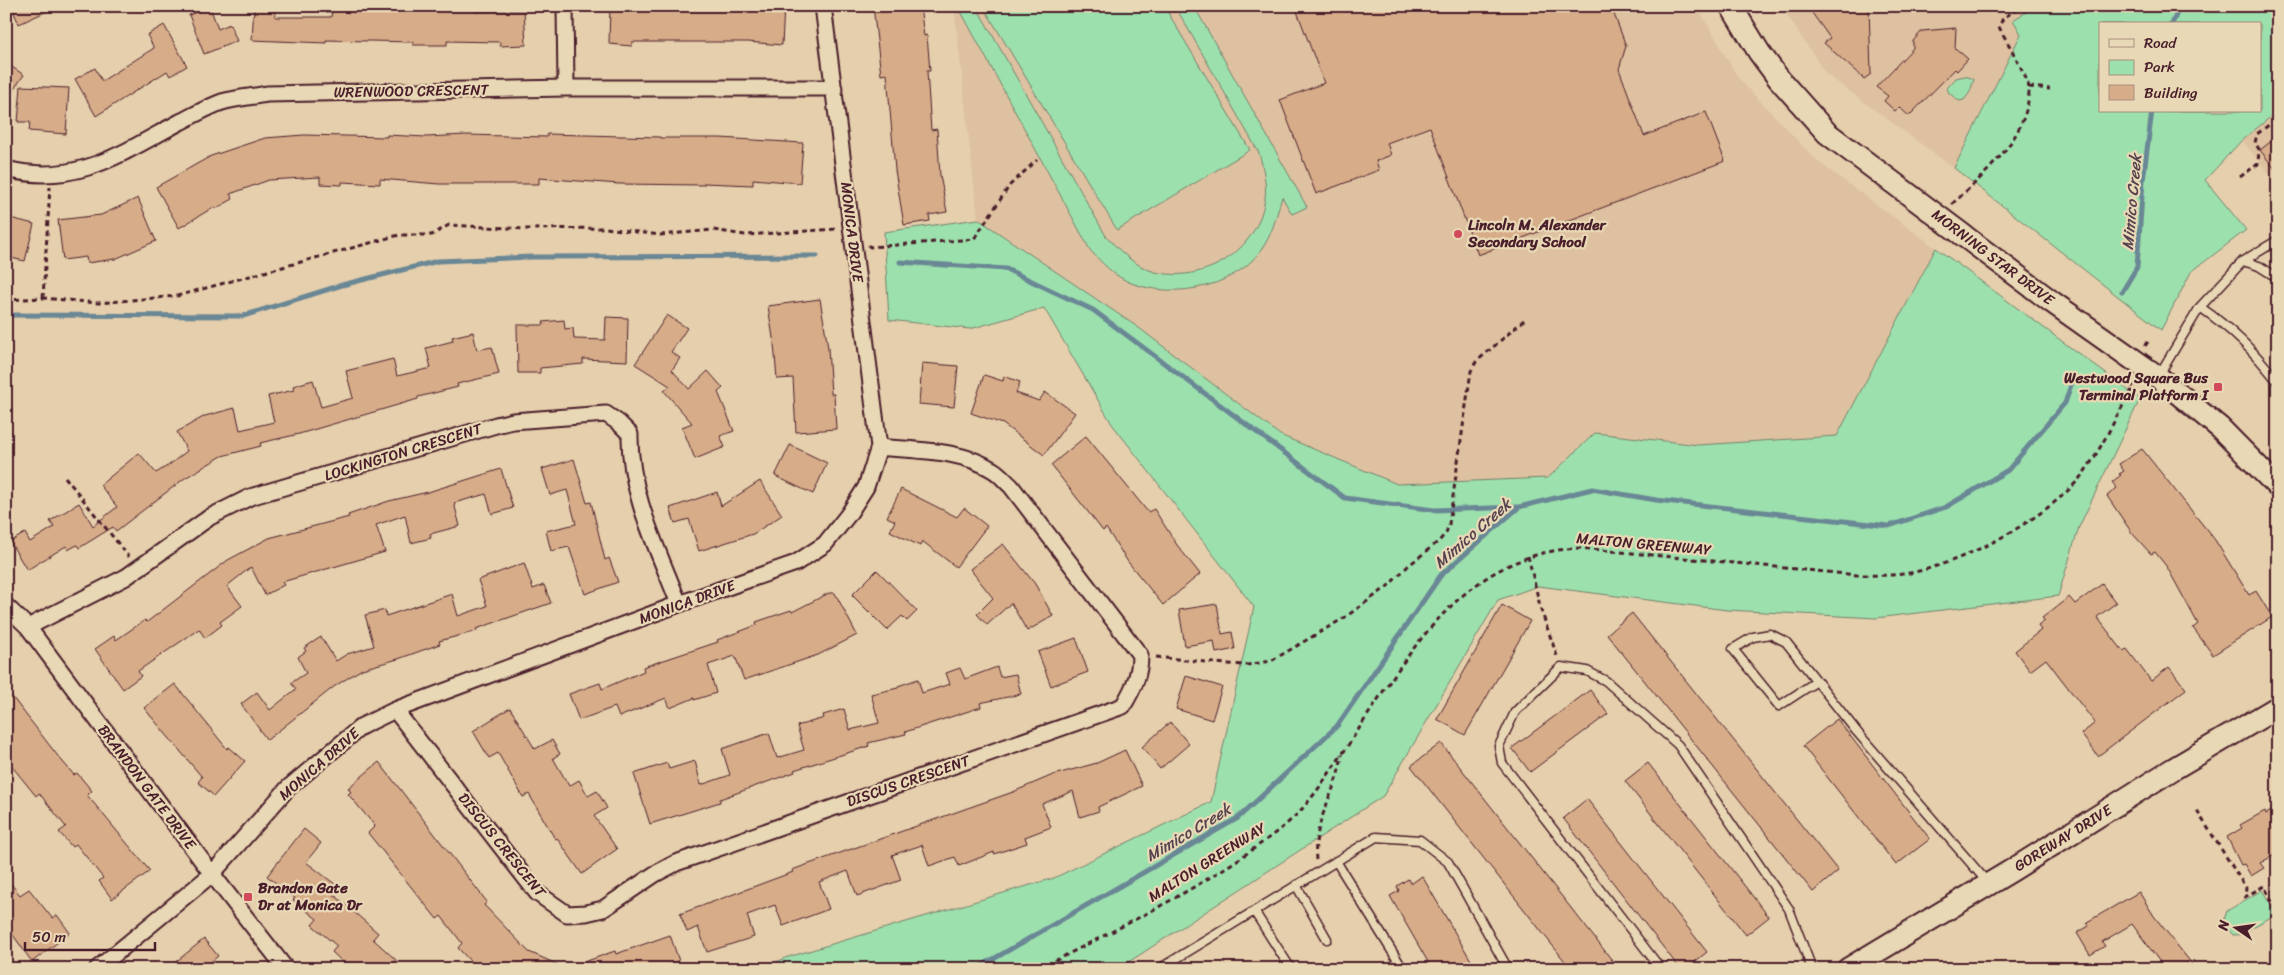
<svg xmlns="http://www.w3.org/2000/svg" width="2284" height="975" viewBox="0 0 2284 975" font-family="Sriracha,sans-serif">
<style>
.built{fill:#dec1a0}
.green{fill:#9ce1ad;stroke:#73806c;fill-rule:evenodd}
.lines{fill:none;stroke-linecap:round;stroke-linejoin:round}
.stream{stroke:#6a8795;stroke-width:5}
.building{fill:#d7ac89;stroke:#4a1f2b}
.lane-casing{stroke:#4a1f2b;stroke-width:11}
.street-casing{stroke:#4a1f2b;stroke-width:19}
.secondary-casing{stroke:#4a1f2b;stroke-width:25}
.path{stroke:#4a1f2b;stroke-width:3;stroke-dasharray:5 4;stroke-linecap:butt}
.lane{stroke:#e9d8b5;stroke-width:8}
.street{stroke:#e9d8b5;stroke-width:15}
.secondary{stroke:#e9d8b5;stroke-width:21}
.poi-dot{fill:#d1495b;stroke:#e9d8b5;stroke-width:2}
.labels{text-anchor:middle;stroke-width:4.5;stroke-linejoin:round;paint-order:stroke}
.street-label{font-size:15px;fill:#4a1f2b;stroke:#e9d8b5}
.poi-label{font-size:15px;font-weight:bold;fill:#4a1f2b;stroke:#e9d8b5;text-anchor:start}
.water-label{font-size:16px;font-style:italic;fill:#55424e;stroke:#e9d8b5}
</style>
<rect width="100%" height="100%" fill="#e5cfac"/>
<filter id="ink" filterUnits="userSpaceOnUse"><feTurbulence type="fractalNoise" baseFrequency=".02" numOctaves="2"/><feDisplacementMap in="SourceGraphic" scale="10" xChannelSelector="R" yChannelSelector="G"/><feConvolveMatrix kernelMatrix="1 2 1 2 8 2 1 2 1" color-interpolation-filters="sRGB"/></filter>
<g filter="url(#ink)">
<!-- built -->
<path class="built" d="M954,6h743l41,72 79,83 119,87 -99,188 -138,9 -104,-12 -47,45 -151,6 -117,-49 -141,-107 -161,-109z
M1781,6h248l-6,24 -69,138 -128,-94z
M2278,111v74l-36,-45z"/>
<!-- green -->
<path class="green" d="M958,6h18l130,230c14,15 28,30 49,36 50,12 103,-21 110,-74 2,-14 -2,-31 -6,-45l-84,-147h19l113,201 -15,7 -10,-17c-5,16 -8,32 -17,47 -25,43 -89,56 -134,39 -17,-7 -29,-20 -41,-33z
M983,6h181l86,144 -133,80z
M2029,6h249v105l-36,29 -37,40 41,50 -55,42 -30,58 -207,-162 67,-134 -8,-14 15,-9zM2100,24h160v87h-160z
M1965,76l9,3 -4,13 -6,8 -5,1 -10,-8 -2,-5 9,-10z
M978,219l161,109 141,107 117,49 151,-6 47,-45 104,12 138,-9 99,-188 204,151 -61,128 -21,69 -182,22 -149,-8 -189,-24 -40,14 -115,196 -265,173h-356l23,-11 269,-80 157,-76 43,-195 -142,-183 -68,-116 -74,21 -81,-9 -5,-88z
M2262,890l13,21v4l-26,14 -1,5 -15,1 -10,-12 4,-12z"/>
<g class="lines">
<!-- stream -->
<path class="stream" d="M2172,24l8,-18
M900,262l106,7 87,41 252,188 89,12 84,-3
M2122,292l15,-25 6,-86 9,-70
M6,315l237,1 99,-31 96,-24 94,-4 285,-1
M976,969l262,-151 99,-92 104,-151 78,-68 73,-18 64,11 233,26 57,-19 62,-37 57,-67 8,-24"/>
</g>
<!-- building -->
<path class="building" d="M11,6h47l-39,18z
M254,6h21v11h56l1,-6 41,2v-7h102v6l49,-2 2,35 -26,1v-4l-53,-1v4h-34v-3l-87,-2v3l-74,-3z
M610,6h174l-2,39 -34,-3h-116v4l-23,-2z
M873,6h47l4,30 3,-1 3,36h-3l4,59 6,-1 3,46 7,37 -18,3 1,6 -26,4 -9,-55 -8,-96 -6,1z
M1295,6h316l15,40 -7,23 25,67 62,-24 19,49 -247,94 -48,-128 -43,16 4,12 -15,6 3,9 -63,24 -36,-94 44,-17z
M1807,6h62l2,68 -7,5 -40,-36 6,-5z
M210,7l8,22 12,-5 7,17 -33,13 -15,-39z
M164,25l23,41 -17,10 -3,-5 -71,45 -21,-37 20,-11 7,13 52,-33 -7,-13z
M1956,28l-1,20 13,11 -11,12 -2,-2 -46,47 -10,-9 -4,4 -11,-10 4,-5 -12,-9 37,-39v-7l9,-10z
M6,63l18,12 -18,25z
M21,86l48,2 -3,46 -37,-3 1,-9h-12z
M547,134l113,3v1h60l83,5 -3,40 -47,-4v6l-49,-2v2l-85,-1 -80,-6v6h-100l-59,-5v5l-38,-2v3l-22,-1v-7l-51,3 -39,14 3,5 -18,10 -1,-2 -35,21 -23,-41 55,-31 54,-18 39,-3 83,2v-2l39,2 40,-2 81,2z
M2278,136v37l-18,-23z
M138,198l18,43 -41,18 -28,4 -1,-6 -23,3 -5,-40 43,-5z
M6,217l28,7 -9,37 -19,-4z
M820,299l8,49 3,46h3l2,35 -40,3 -3,-54 -16,1 -3,-35 -6,-38z
M667,315l20,13 -16,24 9,6 -8,12 17,19 19,-18 15,17 -5,4 16,39 -14,5 5,11 -30,12 -13,-32 10,-4 -28,-32 6,-5 -35,-22z
M606,317l22,1 -1,43 -44,-2v5l-43,4v5h-22l-1,-48h27l-1,-3 21,-2 1,9 8,-1 1,11 31,1z
M473,332l4,18 15,-3 7,27 -42,10 1,3 -40,10v2l-119,35 -39,9 1,3 -39,10 -37,22 -69,53 -3,-4 -34,21 -2,-3 -9,5 -2,-4 -39,24 -17,-28 15,-9 5,9 24,-15 -4,-6 29,-18 14,23 24,-19 -17,-22 39,-32 17,20 13,-8 18,-14 -10,-19 28,-16 30,-8 5,22 34,-8 -6,-26 26,-6 -1,-4 20,-6 8,27 32,-9 -7,-27 47,-12 4,17 34,-8 -5,-20 27,-7 -1,-4z
M922,363l36,3 -4,41 -35,-3z
M984,375l19,6 1,-5 16,6 -4,11 23,8 6,-9 30,21 -31,42 -41,-31 -32,-11z
M1086,436l62,76 6,-3 23,36 23,29 -37,31 -35,-43 -22,-34 -3,3 -52,-66z
M790,445l37,18 -14,31 -38,-18z
M2142,449l73,91 34,55 7,-4 16,26 -59,38 -20,-27 5,-4 -31,-57 -12,-15 -4,2 -19,-21 -25,-37 10,-8 -5,-6 9,-7 -2,-1 5,-3 -5,-7z
M574,459l13,44 4,-1 14,58 4,-2 9,24 -33,12 -16,-47 -18,4 -5,-20 30,-7 -9,-34 -17,5 -8,-26z
M501,469l12,39 -21,6 -6,-20 -32,9 6,23 -30,8 1,4 -20,5 -6,-28 -29,10 9,27 -103,30 2,3 -19,10 -14,-28 -24,19 15,20 -22,16 2,3 -17,13 -6,-9 -61,42 3,5 -18,13 -28,-40 19,-13 2,4 29,-20 2,2 81,-62 41,-22 80,-21 -1,-2 41,-14 39,-9z
M760,481l22,34 -29,19 -54,17 -10,-32 -14,4 -5,-15 47,-16 4,14z
M901,489l56,28 7,-9 23,18 -31,41 -34,-26 -2,5 -30,-15 5,-10 -8,-4z
M1003,544l32,40 18,32 -26,15 -16,-28 -24,22 -10,-11 16,-16 -23,-29z
M524,563l9,26 11,-4 7,18 -75,26 1,2 -38,10 1,3 -42,15 -36,10 -27,17 -68,54 -26,-36 16,-12 13,18 26,-21 -5,-6 15,-10 -8,-16 8,-6 -2,-3 17,-11 15,24 11,-7 27,-8 -9,-31 20,-5 1,6 66,-22 6,22 29,-10 -9,-26z
M877,570l40,41 -10,10 -5,-5 -15,14 -35,-35z
M2102,584l14,19 -19,14 26,34 4,-2 24,32 18,-14 17,22 -88,67 -17,-22 14,-11 -49,-64 -16,12 -15,-20 26,-21 -3,-4 7,-5 -3,-3 27,-21 6,7z
M829,593h6l22,42 -39,20 -74,25 -9,-24 -27,9 8,28 -22,7v-2l-24,10 -4,-10 -47,19 -4,-10 -36,13 -10,-26 31,-11 2,6 42,-18 -1,-4 75,-25 -1,-2 40,-15 -1,-3 35,-12 1,2z
M1217,604l5,30 10,-2 3,17 -19,4 -2,-12 -29,5 -6,-36z
M1502,605l28,16 -65,114 -28,-16z
M1632,613l206,258 -25,21 -206,-258z
M1076,638l12,34 -37,14 -13,-34z
M997,667l3,10 16,-3 5,20 -41,9 1,4 -76,25 1,2 -38,9 1,3 -75,24 1,2 -75,27v3l-70,22 -16,-50 33,-11 2,6 26,-8 6,24 29,-10 -8,-26 47,-16 8,25 27,-8 -7,-24 27,-8 -1,-3 21,-6 6,21 29,-7 -8,-29 27,-6v-2l20,-7 4,14 28,-9 -4,-11 14,-5 5,11z
M1186,676l36,11 -10,33 -36,-11z
M175,684l52,65 2,-2 16,14 -31,35 -16,-14 4,-5 -58,-69z
M6,689l51,66 17,20 3,-2 15,18 -5,4 63,76 -38,28 -13,-18 4,-3 -27,-34 -4,3 -13,-15 7,-5 -27,-34 -3,3 -30,-37z
M1590,690l18,24 -78,58 -18,-24z
M510,708l25,41 17,-9 8,14 -7,4 16,28 10,-6 9,16 9,-5 10,17 -13,8 23,33 -35,25 -25,-36 -2,1 -26,-45 -6,3 -25,-44 -9,5 -16,-27z
M1837,719l93,120 -34,26 -93,-119z
M1170,722l19,22 -29,25 -18,-22z
M1441,743l178,226h-48l-160,-203z
M1125,750l17,36 -44,21 1,4 -19,6 -7,-26 -31,13 9,23 -26,10 2,6 -33,11v-2l-35,14 -4,-9 -26,9 -7,-21 -30,10 9,25 -44,16 -9,-25 -29,11 10,27 -46,17 -8,-21 -28,10 7,22 -47,15 -9,-25 -11,5 -7,-18 113,-42 -1,-2 221,-78 40,-17 44,-12z
M379,762l108,140 -3,3 45,47 39,17h-104l7,-7 -13,-14 4,-5 -21,-27 -4,3 -17,-21 -52,-65 7,-7 -27,-32 3,-2 -3,-4z
M1648,763l121,154 -23,18 -121,-154z
M1587,799l120,153 -21,17h-6l-117,-151z
M2278,807v46l-18,10 4,5 -13,8 -7,-12 -3,1 -14,-28 15,-9 -2,-3 25,-14 1,3z
M304,829l17,14 -15,19 30,23 -5,7 47,41 -5,6 23,21 -7,9h-39l-18,-17 5,-6 -25,-21 5,-6 -24,-19 2,-2 -28,-22z
M1422,876l54,93h-44l-42,-73 9,-5 -2,-5 11,-7 3,5z
M6,878l14,17 9,-6 23,29 5,-3 13,18 -38,29 -26,-37z
M2139,892l15,24 42,53h-31l-33,-45 -30,18 3,4 -15,9 -13,-22 12,-7 -2,-4z
M670,935l9,26 -22,8h-87v-2l45,-16 1,3z
M204,939l14,17 -16,13h-35z"/>
<g class="lines">
<defs>
<path id="lane" d="M2243,261l16,5 19,12
M2200,307c32,22 54,44 78,75
M2159,375l41,-68 43,-46 35,-21
M1817,681l-38,25 -46,-57 20,-12 17,-3 16,8 71,90 131,151
M1336,861l67,108
M1296,885l31,54
M1254,911l37,58
M1159,969l217,-132 44,3 28,22 60,107
M1661,969l-159,-206 -3,-17 16,-34 46,-45 26,4 19,10 72,64 111,164 23,60"/>
<path id="street" d="M565,6l1,82
M6,169c70,18 116,-16 174,-47 14,-7 28,-15 42,-20 14,-4 30,-5 45,-8l299,-6h268
M6,606l22,21 184,247 74,95
M28,627l98,-50 84,-60 40,-20 246,-72 17,-4 93,-7 13,9 11,11c-1,60 28,115 49,170
M395,710l142,183 30,21 19,-1 17,-4 52,-35 21,-11 447,-157c10,-17 17,-30 17,-51l-129,-169c-6,-5 -11,-12 -18,-16 -33,-21 -77,-19 -114,-23
M97,969l115,-95 76,-86 74,-62 33,-16 284,-106 117,-41 29,-19 23,-29 18,-28 13,-40 -56,-441"/>
<path id="secondary" d="M1731,6l28,46 20,27 48,54 225,169 106,75 62,51 58,59
M1848,969l166,-100 159,-100 105,-62"/>
</defs>
<!-- lane casing -->
<use href="#lane" class="lane-casing"/>
<!-- street casing -->
<use href="#street" class="street-casing"/>
<!-- secondary casing -->
<use href="#secondary" class="secondary-casing"/>
<!-- path -->
<path class="path" d="M1756,12l9,-6
M2029,87l21,2
M2240,177l18,-13 1,-15 -4,-6 2,-9 21,-16
M1952,204c32,-29 77,-67 77,-115 0,-10 -24,-51 -30,-62l4,-9 20,-12
M868,245l2,2 104,-8 36,-54 27,-25
M43,298l7,-111
M6,300l37,-2 55,5 79,-7 222,-61h33l17,-10 76,4 81,-1 54,7 53,-5 32,5 92,-6
M2145,346l5,-7
M65,477l64,80
M1528,556l13,54 16,46
M1156,657l70,7 21,1 24,-4 73,-43 43,-31 21,-21 31,-25 7,-8 3,-9 22,-153 5,-9 48,-42
M2197,811l49,77 -1,9 19,-11 14,26
M1316,860c-4,-39 22,-69 26,-106
M1039,969c83,-43 171,-84 245,-143 26,-21 42,-49 61,-76 59,-89 116,-198 236,-202l276,27c15,0 31,1 46,-1 54,-7 141,-54 176,-95 22,-27 36,-63 55,-92l-12,-9 2,-2"/>
<!-- lane -->
<use href="#lane" class="lane"/>
<!-- street -->
<use href="#street" class="street"/>
<!-- secondary -->
<use href="#secondary" class="secondary"/>
</g>
</g>
<!-- markers -->
<g class="poi-dot">
<circle cx="1458" cy="234" r="5"/>
<rect x="2213" y="382" width="10" height="10" rx="2.5"/>
<rect x="243" y="892" width="10" height="10" rx="2.5"/>
</g>
<g class="labels">
<!-- street labels -->
<g class="street-label">
<text transform="translate(411 91) rotate(-1)" y="5">WRENWOOD CRESCENT</text>
<text transform="translate(852 232) rotate(83)" y="5">MONICA DRIVE</text>
<text transform="translate(1993 257) rotate(37)" y="5">MORNING STAR DRIVE</text>
<text transform="translate(403 452) rotate(-17)" y="5">LOCKINGTON CRESCENT</text>
<text transform="translate(1644 544) rotate(5)" y="5">MALTON GREENWAY</text>
<text transform="translate(687 602) rotate(-20)" y="5">MONICA DRIVE</text>
<text transform="translate(319 764) rotate(-41)" y="5">MONICA DRIVE</text>
<text transform="translate(908 781) rotate(-19)" y="5">DISCUS CRESCENT</text>
<text transform="translate(147 787) rotate(53)" y="5">BRANDON GATE DRIVE</text>
<text transform="translate(2063 838) rotate(-32)" y="5">GOREWAY DRIVE</text>
<text transform="translate(502 845) rotate(51)" y="5">DISCUS CRESCENT</text>
<text transform="translate(1207 862) rotate(-32)" y="5">MALTON GREENWAY</text>
</g>
<!-- poi labels -->
<g class="poi-label">
<text x="1468" y="230">Lincoln M. Alexander<tspan x="1468" dy="17">Secondary School</tspan></text>
<text x="2208" y="383" text-anchor="end">Westwood Square Bus<tspan x="2208" dy="17">Terminal Platform I</tspan></text>
<text x="258" y="893">Brandon Gate<tspan x="258" dy="17">Dr at Monica Dr</tspan></text>
</g>
<!-- water labels -->
<g class="water-label">
<text transform="translate(2131 202) rotate(-85)" y="6">Mimico Creek</text>
<text transform="translate(1472 533) rotate(-41)" y="6">Mimico Creek</text>
<text transform="translate(1188 832) rotate(-31)" y="6">Mimico Creek</text>
</g>
</g>
<!-- margin -->
<rect width="2284" height="975" fill="none" stroke="#e9d8b5" stroke-width="25"/>
<rect x="12" y="12" width="2259" height="950" fill="none" stroke="#4a1f2b" stroke-width="2" filter="url(#ink)"/>
<!-- legend -->
<rect x="2099" y="22" width="162" height="90" fill="#e9d8b5" stroke="#a98e7e"/>
<rect x="2109" y="39" width="25" height="8" fill="#e9d8b5" stroke="#a98e7e"/>
<text x="2144" y="48" font-size="15" fill="#4a1f2b">Road</text>
<rect x="2109" y="60" width="25" height="15" fill="#9ce1ad" stroke="#a98e7e"/>
<text x="2144" y="72" font-size="15" fill="#4a1f2b">Park</text>
<rect x="2109" y="85" width="25" height="15" fill="#d7ac89" stroke="#a98e7e"/>
<text x="2144" y="98" font-size="15" fill="#4a1f2b">Building</text>
<!-- north arrow -->
<g transform="translate(2236 928) rotate(283)" stroke="#e9d8b5" stroke-width="4" paint-order="stroke">
<path d="M0-4L9 19L0 12L-9 19Z" fill="#4a1f2b"/>
<text y="-8" font-size="14" font-weight="bold" text-anchor="middle" fill="#4a1f2b">N</text>
</g>
<!-- scale -->
<path d="M25 942v8h130v-8" fill="none" stroke="#4a1f2b" stroke-width="2.5"/>
<text x="32" y="942" font-size="15" fill="#4a1f2b" stroke="#e9d8b5" stroke-width="4" paint-order="stroke">50 m</text>
</svg>
